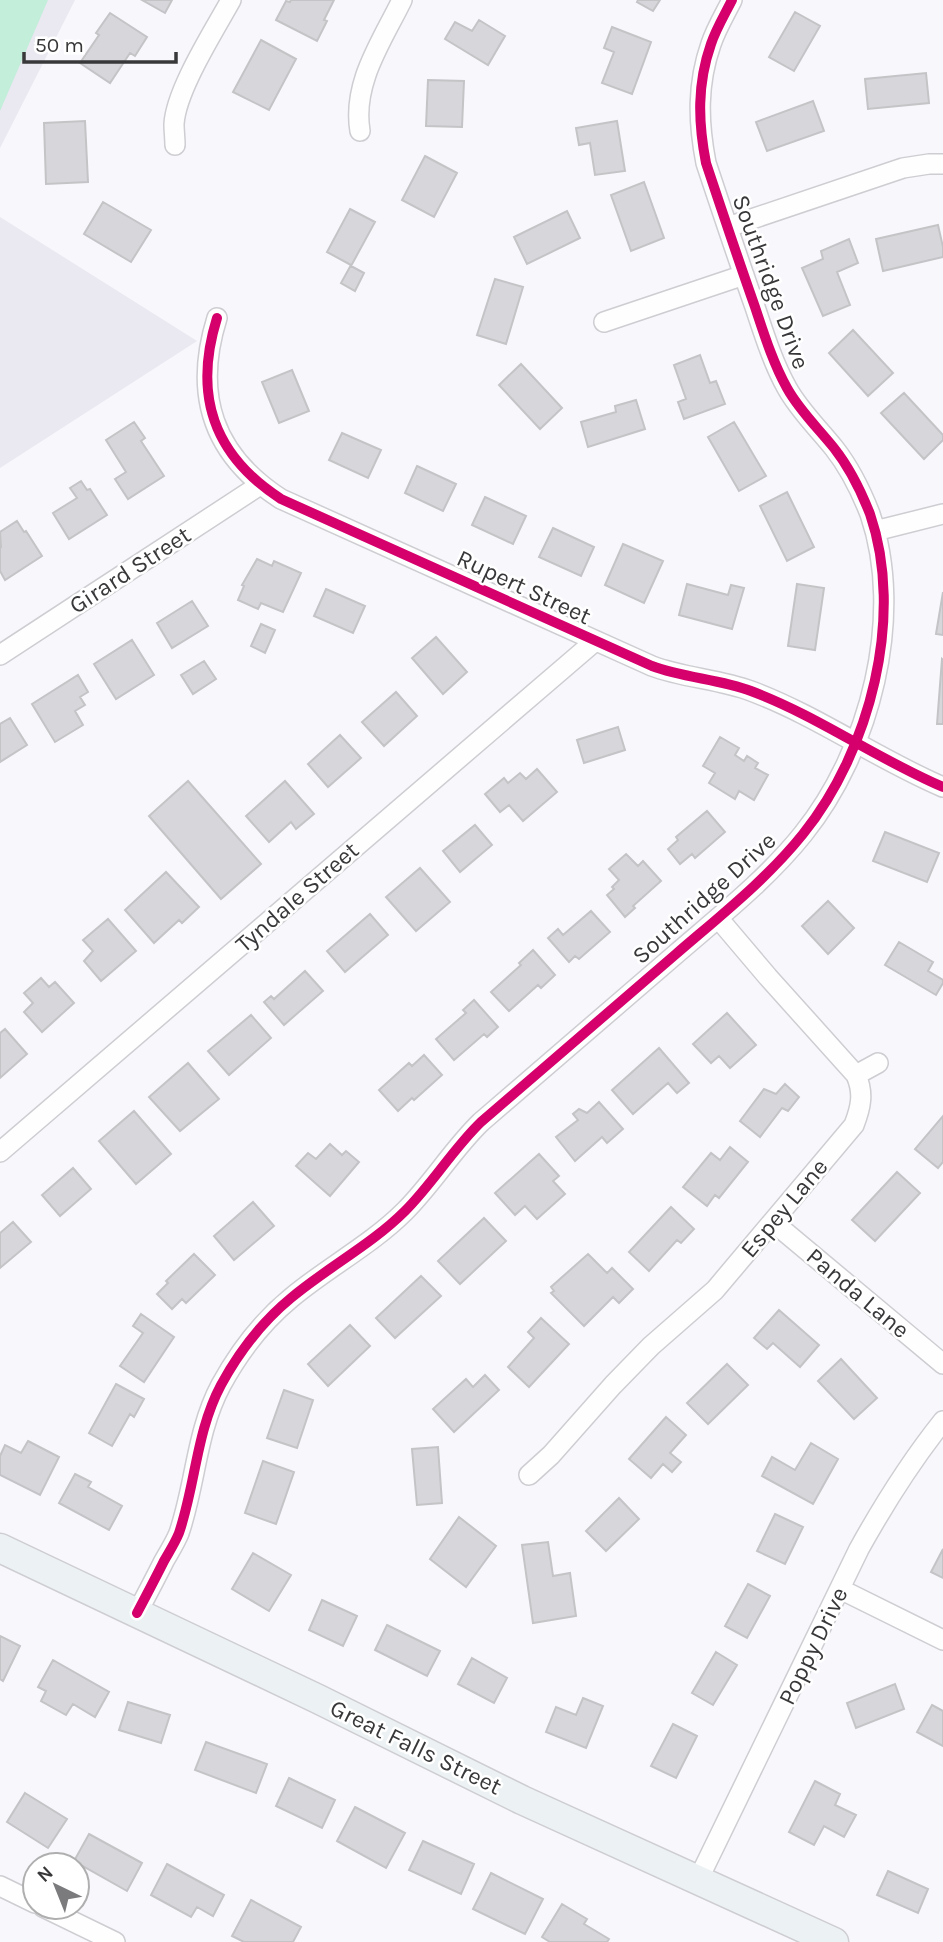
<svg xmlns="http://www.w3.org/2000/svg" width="943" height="1942" viewBox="0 0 943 1942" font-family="Karla,sans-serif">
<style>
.built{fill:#eae8f1}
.pitch{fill:#c2eeda}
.building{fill:#d7d6da;stroke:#c4c4c7;stroke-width:2}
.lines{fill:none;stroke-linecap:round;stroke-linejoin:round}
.street-casing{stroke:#cecdd1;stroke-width:22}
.secondary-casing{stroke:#cecdd1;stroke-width:31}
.street{stroke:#fefeff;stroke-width:19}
.secondary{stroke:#ecf2f3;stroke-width:28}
.cycleway-casing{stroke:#fff;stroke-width:15}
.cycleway{stroke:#d6006c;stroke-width:10}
.labels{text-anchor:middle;stroke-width:5;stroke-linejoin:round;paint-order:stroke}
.street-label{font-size:24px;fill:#38383a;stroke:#fff}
</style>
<rect width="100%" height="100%" fill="#f8f7fc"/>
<!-- built -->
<path class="built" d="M0,0h75l-75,148z
M0,217l197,124 -197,127z"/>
<!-- pitch -->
<path class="pitch" d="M0,0h48l-48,111z"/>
<!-- building -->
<path class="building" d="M142,0h30l-7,13z
M291,0h43l-10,20 3,1 -10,20 -41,-21 10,-19 4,1z
M638,0h22l-7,11 -16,-9z
M795,12l25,14 -26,45 -25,-14z
M110,13l37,24 -12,19 -5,-3 -20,30 -30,-20 19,-28 -3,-2z
M479,20l26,16 -17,29 -43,-26 10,-17 17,9z
M612,27l39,15 -19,52 -30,-11 12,-31 -10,-4z
M261,40l35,19 -27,51 -36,-18z
M926,73l3,30 -61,6 -3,-30z
M428,80l36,1 -2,46 -36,-1z
M813,101l11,30 -57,20 -11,-29z
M85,121l3,61 -42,2 -2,-61z
M617,121l8,50 -30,4 -5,-32 -11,2 -3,-17z
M425,156l32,17 -23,44 -32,-17z
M644,182l20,56 -33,13 -20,-56z
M103,202l48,28 -20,32 -47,-28z
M350,209l25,13 -24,44 13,7 -9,18 -14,-8 10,-18 -24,-13z
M567,211l13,27 -53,26 -13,-27z
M938,225l5,22v10l-60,14 -7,-32z
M849,239l9,24 -21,9 13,33 -27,11 -21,-48 21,-9 -2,-8z
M495,279l28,8 -17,57 -29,-9z
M853,330l40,43 -25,23 -39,-43z
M700,355l10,28 6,-2 9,23 -41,15 -6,-17 8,-3 -12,-34z
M521,364l41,44 -22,21 -41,-44z
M292,370l17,41 -30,12 -17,-41z
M904,393l39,42v5l-19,19 -43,-46z
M636,400l9,29 -57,18 -7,-25 35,-10 -1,-6z
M134,422l11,16 -4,3 23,35 -36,23 -13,-20 11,-7 -20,-32z
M734,422l32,54 -27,15 -31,-54z
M342,433l39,17 -13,28 -39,-18z
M417,466l39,18 -13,27 -38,-18z
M81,481l6,9 3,-1 17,26 -38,24 -16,-26 24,-15 -7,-10z
M787,492l27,55 -27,14 -27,-55z
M485,497l41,19 -13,28 -41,-19z
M17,521l7,11 2,-1 16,25 -37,24 -5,-9v-23l1,-1 -1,-15z
M553,528l41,19 -13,29 -42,-19z
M623,544l40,17 -19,42 -39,-18z
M257,559l15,7 2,-5 27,12 -18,39 -22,-9 -3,6 -20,-9 6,-14 -2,-1z
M687,584l41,11 3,-10 13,3 -12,41 -53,-14z
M797,584l27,4 -9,62 -27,-4z
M326,589l39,17 -12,27 -39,-17z
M943,592v43l-7,-1z
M192,601l16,25 -36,22 -15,-25z
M261,624l14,6 -10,23 -14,-7z
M436,637l31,35 -24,22 -31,-36z
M132,640l22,35 -38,24 -22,-35z
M942,659l1,1v64h-6z
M204,661l12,18 -23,15 -12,-19z
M78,675l10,17 -8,5 5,8 -10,6 8,14 -28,17 -23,-38z
M396,692l21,24 -33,30 -22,-24z
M10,718l17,27 -27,17v-38z
M618,727l7,23 -41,13 -7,-23z
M340,735l21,23 -33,29 -20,-23z
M720,737l19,11 -4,7 9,6 3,-5 11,7 -3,5 13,7 -14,25 -15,-9 -4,8 -26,-16 6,-10 -12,-7z
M537,769l20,23 -34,29 -14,-16 -9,7 -15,-18 19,-16 4,5 12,-10 6,6z
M188,781l73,83 -40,35 -72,-83z
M285,781l29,33 -18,15 -5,-7 -22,20 -23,-26z
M707,811l18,21 -30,26 -3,-4 -12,10 -12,-15 10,-9 -2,-3z
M475,825l17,20 -32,27 -17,-21z
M885,832l54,21 -12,29 -54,-21z
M626,854l12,12 5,-5 18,20 -28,25 2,2 -10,9 -18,-22 7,-6 -2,-2 7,-7 -10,-11z
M420,868l30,34 -34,29 -30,-34z
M166,872l33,35 -17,16 -3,-3 -25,23 -29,-33z
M828,901l26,27 -26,26 -26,-28z
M591,911l19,21 -31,27 -4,-3 -6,6 -21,-24 10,-9 5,6z
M370,914l18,21 -43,37 -18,-21z
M108,919l28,32 -35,30 -17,-20 9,-10 -10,-11z
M899,942l34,20 -5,9 15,9v3l-7,12 -51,-30z
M533,950l22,25 -14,13 -3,-3 -29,26 -18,-19 30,-27 -2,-2z
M305,971l18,20 -39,34 -20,-23 7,-6 3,3z
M41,978l8,9 6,-5 19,21 -32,29 -18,-20 9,-9 -9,-10z
M474,1000l24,27 -11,10 -3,-3 -30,26 -18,-21 30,-26 -3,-3z
M727,1013l29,32 -26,23 -11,-12 -8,7 -18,-19z
M251,1015l20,23 -42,37 -21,-24z
M5,1029l22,25 -27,24v-45z
M659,1048l30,35 -12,10 -9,-10 -35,31 -21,-24z
M424,1055l18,20 -28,25 -2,-2 -14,13 -19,-21 30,-27 3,3z
M188,1063l31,36 -39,32 -31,-34z
M785,1084l14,13 -11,14 -6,-3 -22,29 -20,-16 24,-32 12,5z
M599,1102l24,27 -16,14 -5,-6 -27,24 -19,-24 22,-17 -5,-6 6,-5 8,4z
M134,1111l37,43 -35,30 -37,-43z
M943,1116v46l-5,6 -23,-19z
M330,1144l12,11 4,-4 13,11 -29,34 -34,-30 12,-13 8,6z
M730,1147l18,15 -29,36 -4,-3 -8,11 -24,-19 28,-34 9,7z
M539,1154l20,22 -6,5 12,13 -28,25 -12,-13 -10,9 -20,-22z
M73,1168l18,21 -31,27 -18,-21z
M897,1172l23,21 -45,48 -23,-21z
M253,1202l21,24 -40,34 -20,-24z
M671,1207l23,22 -13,14 -4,-3 -28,31 -20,-19z
M484,1218l22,23 -46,43 -22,-23z
M13,1222l18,20 -31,26v-35z
M194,1254l21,21 -29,28 -4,-4 -10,10 -15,-15 11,-11 -2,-2z
M588,1254l19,19 5,-5 21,21 -14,14 -6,-6 -29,29 -33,-33 3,-2 -3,-4z
M421,1276l20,20 -46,42 -19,-20z
M779,1310l40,35 -19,22 -27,-24 -6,6 -13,-11z
M141,1314l33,23 -30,45 -24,-16 23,-33 -10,-7z
M541,1318l28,26 -40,43 -21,-20 26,-29 -6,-6z
M350,1325l20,21 -42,40 -20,-22z
M841,1359l36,39 -23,21 -36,-38z
M727,1364l21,21 -40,39 -21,-21z
M485,1375l14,15 -45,42 -21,-23 33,-30 7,8z
M116,1384l28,15 -10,18 -4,-3 -18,32 -23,-13z
M284,1390l29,10 -16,48 -30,-10z
M666,1417l20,18 -16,18 11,9 -9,10 -9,-8 -12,14 -22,-19z
M28,1441l31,16 -19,38 -40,-20v-19l5,-11 16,8z
M811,1443l27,16 -25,45 -51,-28 10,-19 23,13z
M438,1447l4,56 -25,2 -5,-56z
M263,1461l31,11 -18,52 -31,-11z
M75,1474l16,8 -3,5 34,19 -13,24 -50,-27z
M619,1498l20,21 -33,32 -20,-20z
M775,1514l28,13 -18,37 -28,-13z
M459,1517l37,29 -30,41 -36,-28z
M548,1542l5,34 17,-3 6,43 -43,7 -11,-78z
M943,1549v29l-12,-6z
M253,1553l38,22 -22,36 -37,-22z
M748,1584l22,12 -23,42 -22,-12z
M322,1600l35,16 -14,30 -34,-16z
M387,1625l53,26 -13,25 -52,-26z
M0,1636l20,10 -17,35 -3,-2z
M716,1652l21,13 -24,40 -21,-12z
M472,1658l35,20 -13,25 -36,-19z
M53,1660l56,32 -14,25 -22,-13 -7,11 -25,-14 5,-10 -8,-4z
M895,1684l9,25 -48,19 -9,-25z
M583,1698l20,8 -17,42 -40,-16 10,-25 20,8z
M128,1702l42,13 -9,28 -42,-13z
M932,1705l11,6v35l-26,-14z
M673,1724l24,12 -21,42 -25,-12z
M206,1742l61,22 -11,29 -61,-23z
M289,1778l46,22 -13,28 -46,-22z
M815,1781l25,13 -5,11 21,10 -12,22 -20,-11 -10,19 -25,-13z
M25,1793l42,26 -19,29 -41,-26z
M355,1807l50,26 -19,35 -49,-27z
M89,1834l53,29 -15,28 -53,-30z
M423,1841l51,23 -13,30 -52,-24z
M167,1864l57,31 -11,21 -16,-9 -6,10 -40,-22z
M888,1871l40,18 -10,24 -41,-18z
M491,1873l52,26 -18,35 -52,-25z
M251,1900l50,27 -8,15h-49l-12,-6z
M562,1904l25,15 -3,5 25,15 -2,3h-57l-8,-5z"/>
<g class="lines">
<defs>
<path id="street" d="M360,131c-8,-48 22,-90 42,-131
M175,145c0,-7 -1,-14 -1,-21 2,-34 40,-93 57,-124
M728,227l175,-59 26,-4h14
M217,318c-24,77 -4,137 64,181l371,167c32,12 67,13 99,25 67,25 126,68 192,96
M604,322l140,-47
M875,531l68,-17
M0,655l260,-170
M856,1075l22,-12
M0,1152l594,-510
M773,1222l170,142
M529,1475l22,-20 62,-70 38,-39 64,-56 139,-165c7,-18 10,-32 2,-50l-88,-98 -50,-59
M840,1589l103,51
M137,1613c9,-17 18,-34 27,-52 5,-9 11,-18 15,-28 17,-50 17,-101 42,-148 18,-33 42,-64 70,-87 37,-31 80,-53 114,-87 28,-28 48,-62 76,-89 65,-56 130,-112 195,-168 44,-38 91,-75 127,-120 67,-83 102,-218 67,-320 -9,-23 -21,-47 -36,-66 -16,-20 -35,-38 -47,-60 -14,-25 -23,-54 -32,-81 -17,-48 -33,-96 -49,-144 -8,-41 -9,-79 5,-119 5,-15 14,-30 21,-44
M698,1880l161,-331c25,-45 52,-88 84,-128
M0,1886l35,17
M43,1907l72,35"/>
<path id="secondary" d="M0,1548l318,151 204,101 312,142"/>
</defs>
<!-- street casing -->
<use href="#street" class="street-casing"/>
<!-- secondary casing -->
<use href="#secondary" class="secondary-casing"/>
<!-- street -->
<use href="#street" class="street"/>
<!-- secondary -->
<use href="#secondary" class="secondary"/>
<defs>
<path id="cycleway" d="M217,318c-24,77 -4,137 64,181l371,167c32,12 67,13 99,25 67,25 126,68 192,96
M137,1613c9,-17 18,-34 27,-52 5,-9 11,-18 15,-28 17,-50 17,-101 42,-148 18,-33 42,-64 70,-87 37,-31 80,-53 114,-87 28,-28 48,-62 76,-89 65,-56 130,-112 195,-168 44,-38 91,-75 127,-120 67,-83 102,-218 67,-320 -9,-23 -21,-47 -36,-66 -16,-20 -35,-38 -47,-60 -14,-25 -23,-54 -32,-81 -17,-48 -33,-96 -49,-144 -8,-41 -9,-79 5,-119 5,-15 14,-30 21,-44"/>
</defs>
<!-- cycleway casing -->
<use href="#cycleway" class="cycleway-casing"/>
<!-- cycleway -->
<use href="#cycleway" class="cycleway"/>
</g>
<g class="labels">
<!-- street labels -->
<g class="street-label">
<text transform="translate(771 282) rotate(70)" y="8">Southridge Drive</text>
<text transform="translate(130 570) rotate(-33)" y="8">Girard Street</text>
<text transform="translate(524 587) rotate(25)" y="8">Rupert Street</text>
<text transform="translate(297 897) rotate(-41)" y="8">Tyndale Street</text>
<text transform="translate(704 898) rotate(-42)" y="8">Southridge Drive</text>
<text transform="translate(784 1208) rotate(-50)" y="8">Espey Lane</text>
<text transform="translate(858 1293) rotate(40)" y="8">Panda Lane</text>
<text transform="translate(813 1646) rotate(-64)" y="8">Poppy Drive</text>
<text transform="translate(416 1747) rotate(26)" y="8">Great Falls Street</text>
</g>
</g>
<!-- north arrow -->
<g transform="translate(56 1886) rotate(317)"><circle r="33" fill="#ffffff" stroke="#afafb0" stroke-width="2"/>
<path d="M0-5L12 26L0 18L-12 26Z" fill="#7b7b7e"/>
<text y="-10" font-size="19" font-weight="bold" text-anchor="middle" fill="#38383a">N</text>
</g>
<!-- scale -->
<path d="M24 52v10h152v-10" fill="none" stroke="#38383a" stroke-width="3.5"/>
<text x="35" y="52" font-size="21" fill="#38383a" stroke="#ffffff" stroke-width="5" paint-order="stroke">50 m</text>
</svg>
